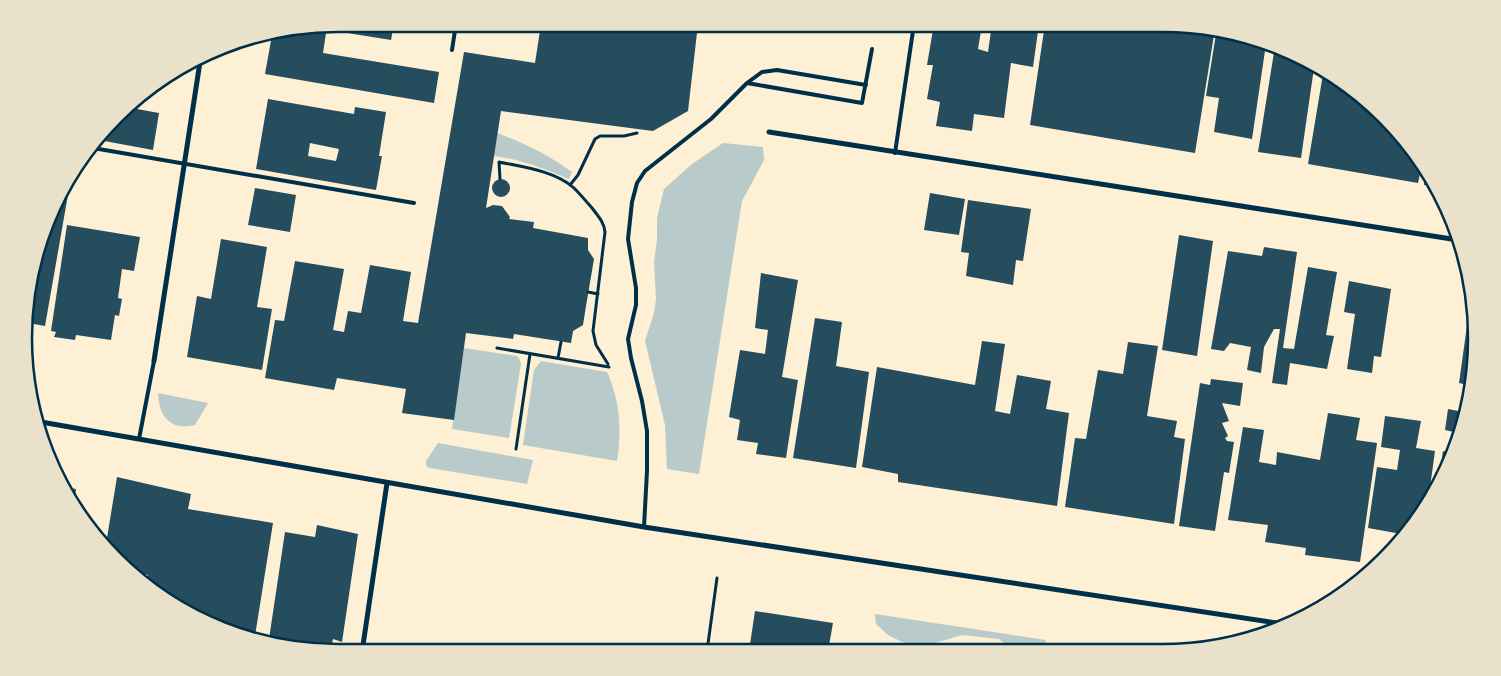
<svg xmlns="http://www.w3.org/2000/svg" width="1501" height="676" viewBox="0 0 1501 676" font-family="Literata,serif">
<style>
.green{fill:#b9caca}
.building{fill:#264d5e;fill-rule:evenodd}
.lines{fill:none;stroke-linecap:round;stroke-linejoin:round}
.path{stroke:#003049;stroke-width:3}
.service{stroke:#003049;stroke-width:4}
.minor{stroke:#003049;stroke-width:5}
.rim{fill:none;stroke:#003049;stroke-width:2.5}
</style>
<rect width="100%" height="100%" fill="#fdf0d5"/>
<!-- green -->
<path class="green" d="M497,133c27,10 52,22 75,39l-3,7c-24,-10 -49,-20 -75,-23z
M723,143l40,4 1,13 -22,41 -43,273 -32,-5 -2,-44 -20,-84 9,-28 2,-14 -2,-37 3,-23v-21l7,-29 28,-25z
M464,348l53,8 3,4 1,4 -12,74 -57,-9z
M541,361l66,11c13,28 15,59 10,89l-94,-16 11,-75z
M158,393l50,10 -13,22c-25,6 -36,-9 -37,-32z
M438,443l95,17 -6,24 -97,-16 -4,-2v-5z
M875,614l171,26 -2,10h-32l-13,-11 -37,-4 -37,11 -8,-1 -15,-3 -14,-7 -12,-11z"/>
<!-- building -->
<path class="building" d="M338,24h56l-3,16 -75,-12z
M541,24h157l-10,87 -35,20 -152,-20 -15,97 7,-3 9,1 8,11 -1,2 25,3 -1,6 55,10v12l6,9 -8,47 -3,19 -10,6 -2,12 -57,-9 -1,5 -47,-6 -12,87 -52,-7 4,-24 -69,-11 -3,12 -69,-12 10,-58 9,1 11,-60 49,8 -11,61 11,2 4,-21 13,2 9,-48 41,7 -8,49 15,2 46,-271 71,11z
M934,24l47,7 -3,18 10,3 4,-28h47l-6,43 -22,-4 -7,55 -30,-4 -2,17 -36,-5 4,-24 -13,-3 6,-34h-6z
M1045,24h105l10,1 1,-1h2l31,6 -1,2 21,3 -19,118 -165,-28z
M304,29l22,4 -3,20 116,19 -5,31 -169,-29 7,-39z
M1216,34l50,10 -14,95 -38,-7 5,-34 -13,-2z
M1275,46l8,2 31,20 -13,90 -43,-6z
M1323,74l62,42 36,53 -3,14 -110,-19z
M268,99l86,15 1,-7 31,5 -7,44h3l-6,34 -120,-21zM310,143l29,6 -3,12 -28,-5z
M126,107l33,6 -6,37 -54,-10z
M1425,176l7,10 -8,-1z
M492 188a9 9 0 1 1 18 0a9 9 0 1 1-18 0Z
M63,188l6,1 -24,137 -17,-3 2,-46z
M255,188l41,7 -6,37 -42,-7z
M930,193l35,6 -6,36 -35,-5z
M968,200l63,9 -8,52 -7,-1 -3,25 -47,-9 3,-23 -8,-1z
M67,225l73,12 -6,34 -12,-2 -4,29 4,1 -3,17 -4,-1 -4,25 -35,-5 -1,5 -21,-3 2,-5 -5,-1z
M1179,235l34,6 -16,115 -35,-6z
M221,239l46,8 -10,60 15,2 -10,61 -75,-13 10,-61 14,3z
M1264,247l33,5 -14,96 11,1 14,-82 29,5 -11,63 8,1 -7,33 -37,-6 -3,22 -15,-2 8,-54h-6l-10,18 -3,26 -14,-3 4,-23 -21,-4 -6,8 -13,-2 17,-98 34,5z
M761,273l37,7 -16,97 16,3 -12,78 -30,-4 2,-11 -21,-3 3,-20 -11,-3 11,-67 25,4 3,-24 -13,-2z
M1349,281l42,8 -10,68 -7,-1 -2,17 -25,-4 8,-55 -11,-2z
M1470,304l7,34 -9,47 -9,-2z
M815,318l27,4 -6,44 33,6 -13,96 -63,-10z
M982,341l23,3 -10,67 15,3 7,-39 34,6 -5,28 23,4 -12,93 -159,-24v-8l-36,-7 15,-100 98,18z
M1128,342l30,4 -11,70 30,5 -3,16 11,2 -11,85 -109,-17 10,-69 11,1 12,-69 25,4z
M1211,379l32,4 -3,23 -18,-3 7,18 -7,2 6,13 -3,2 2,3 7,1 -5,31 -5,-1 -9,59 -36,-5 21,-143 10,2z
M1448,409l15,3 -5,21 -13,-3z
M1328,413l32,5 -4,22 21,3 -17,119 -55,-7 1,-7 -41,-6 3,-17 -40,-5 15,-93 21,3 -5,32 17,3 1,-13 43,8z
M1385,416l36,5 -5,27 19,3 -7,51 -16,27 -5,6 -39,-7 9,-61 20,3 3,-20 -19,-3z
M1443,451l11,2 -1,5 -15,26z
M117,477l74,17 -3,15 85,14 -18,113 -37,-8 -72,-44 2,-9 -20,-4 -22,-27z
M63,487l13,2 -2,15 -8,-9z
M317,525l41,9 -16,108 -9,-3 -3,12 -61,-12 16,-107 30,5z
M755,611l78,12 -5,28h-79z"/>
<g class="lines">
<!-- path -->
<path class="path" d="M500,179l-1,-17c24,5 56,9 75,26 6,6 12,13 18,20 6,8 12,14 13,24l-12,99 3,14 12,19
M570,185l8,-10 17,-36 5,-3h24l13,-3
M588,292l10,2
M497,348l112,19
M558,358l3,-16
M516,449l14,-95
M707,651l10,-73"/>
<!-- service -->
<path class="service" d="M452,50l4,-26
M747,83l115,20 10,-54
M93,148l321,55
M895,153l19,-129
M139,439l15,-78
M644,527l3,-56v-40l-5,-30 -11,-43 -3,-19 8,-34v-17l-8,-49 4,-37 5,-19 8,-12 66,-52 36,-36 15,-11 15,-2 89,15"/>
<!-- minor -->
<path class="minor" d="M769,132l689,108
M154,361l46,-299
M41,422l603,105 646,98
M362,652l25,-169"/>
</g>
<!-- crop -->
<path d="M0 0H1501V676H0ZM338 32H1162A306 306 0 0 1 1468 338V338A306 306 0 0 1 1162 644H338A306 306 0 0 1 32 338V338A306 306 0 0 1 338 32Z" fill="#e9e1ca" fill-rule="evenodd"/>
<path class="rim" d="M338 32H1162A306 306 0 0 1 1468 338V338A306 306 0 0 1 1162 644H338A306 306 0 0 1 32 338V338A306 306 0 0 1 338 32Z"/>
</svg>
